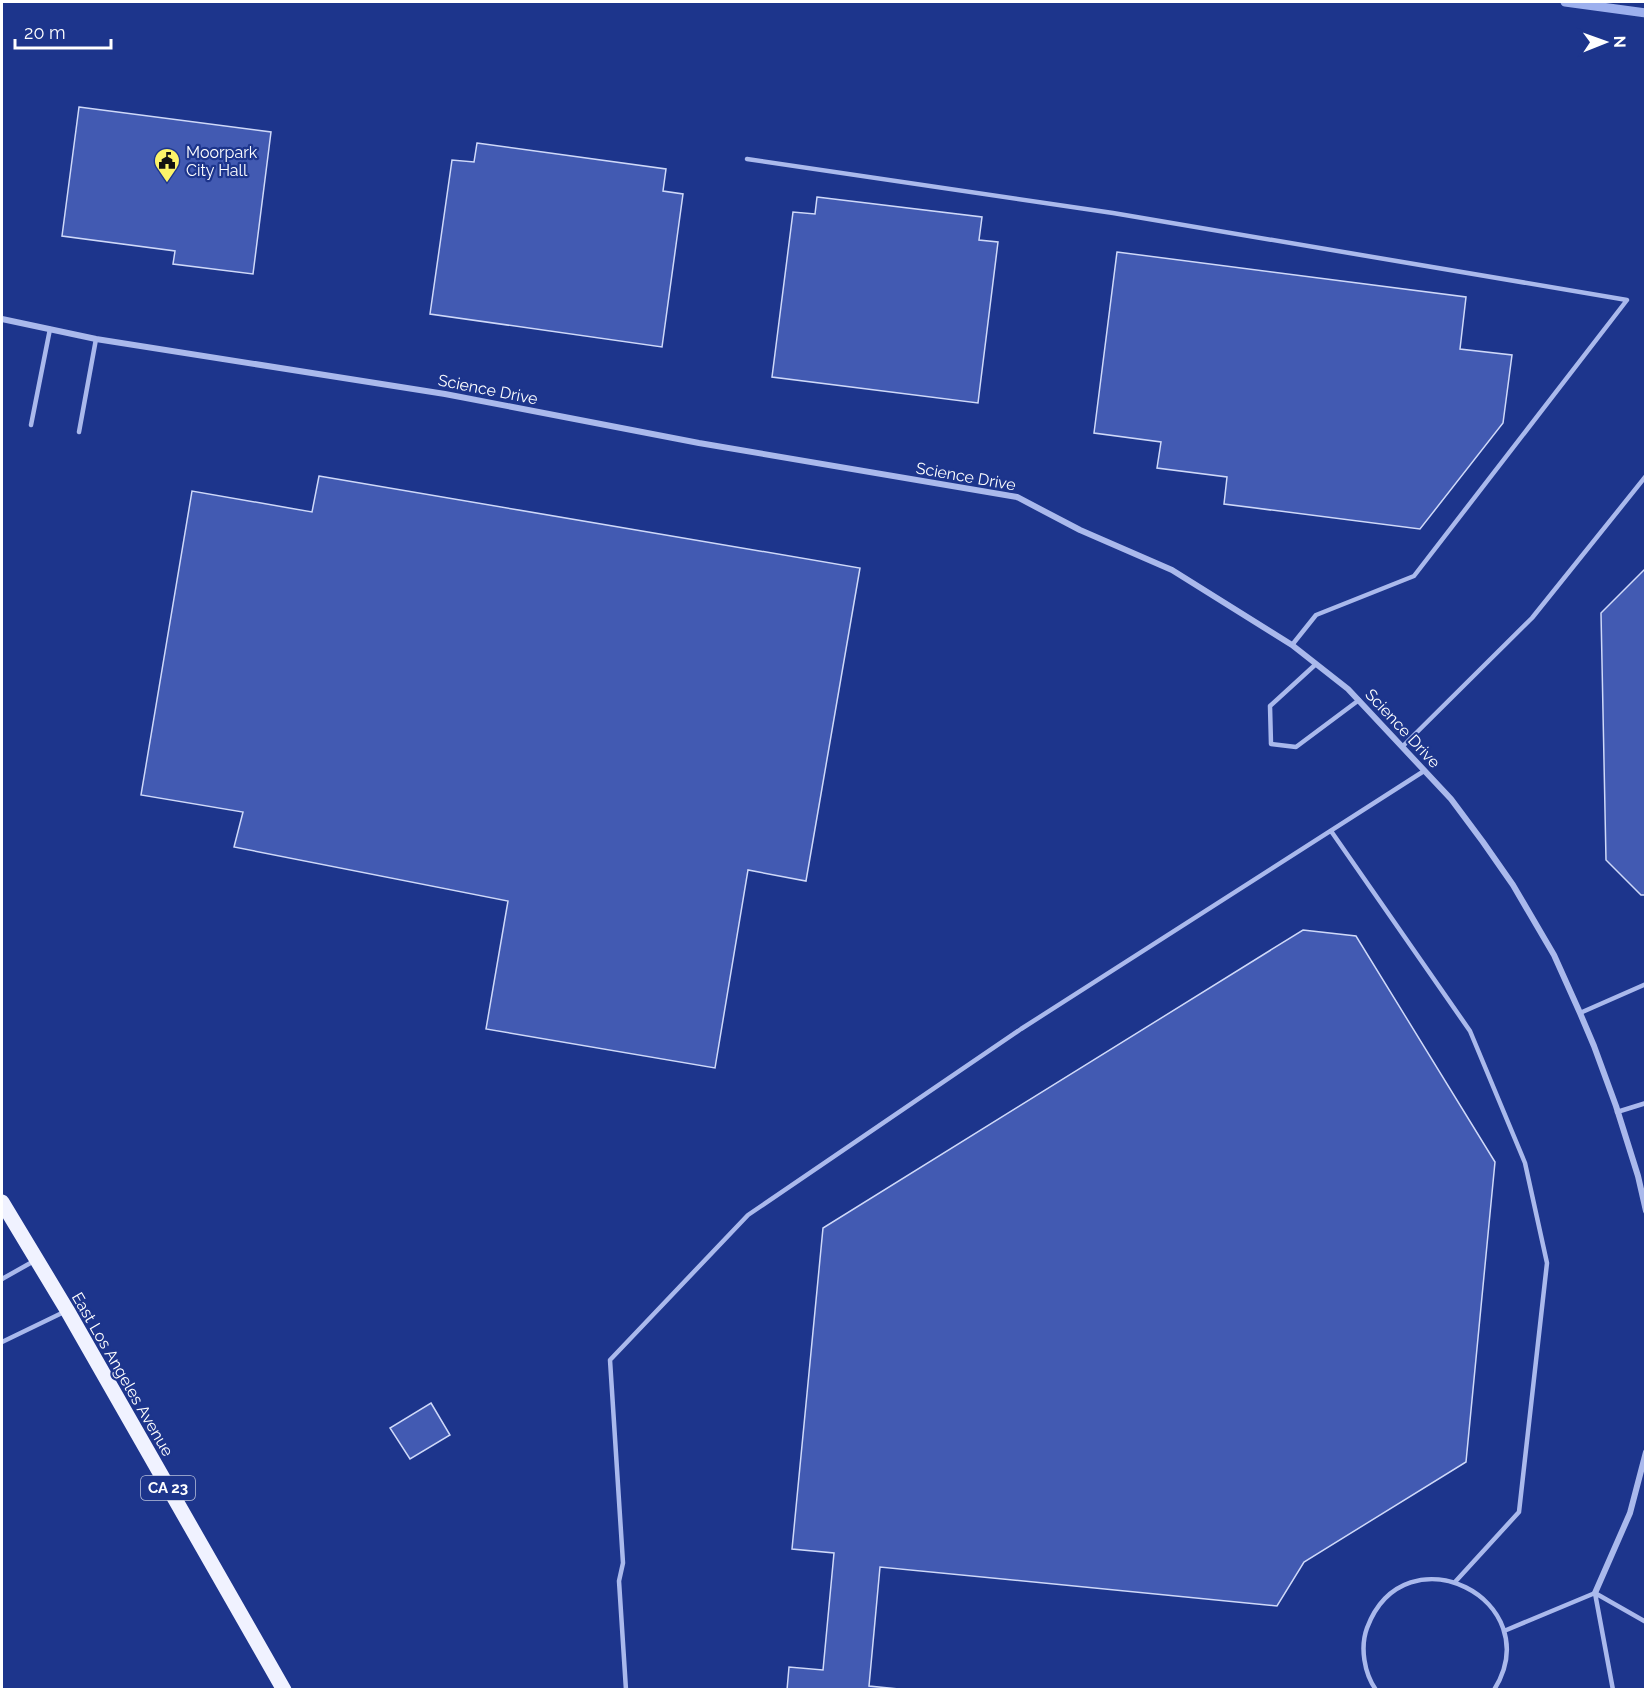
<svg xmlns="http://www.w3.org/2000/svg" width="1647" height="1691" viewBox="0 0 1647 1691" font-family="Raleway,sans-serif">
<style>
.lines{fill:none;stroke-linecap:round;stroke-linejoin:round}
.stream{stroke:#9db0ee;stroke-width:9}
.building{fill:#425ab2;stroke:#cfd9f9;stroke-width:1.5}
.lane{stroke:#aab9ec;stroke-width:4.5}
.street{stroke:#aab9ec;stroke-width:6}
.primary{stroke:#f0f2ff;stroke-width:15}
.labels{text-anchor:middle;stroke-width:4.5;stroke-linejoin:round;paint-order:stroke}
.shield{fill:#1d358c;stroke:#bbc2dc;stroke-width:1.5}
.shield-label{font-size:15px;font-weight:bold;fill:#fff}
.poi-label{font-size:16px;fill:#fff;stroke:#1d358c;text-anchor:start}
.street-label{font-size:16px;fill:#fff;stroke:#1d358c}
</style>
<rect width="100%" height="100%" fill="#1d358c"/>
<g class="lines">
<!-- stream -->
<path class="stream" d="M1565,2l81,11"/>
</g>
<!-- building -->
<path class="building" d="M79,107l192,25 -18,142 -80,-10 2,-13 -113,-15z
M477,143l189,26 -3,22 20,3 -21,153 -232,-33 22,-154 22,2z
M817,197l165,20 -3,23 19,2 -20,161 -206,-26 21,-165 22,2z
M1117,252l349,45 -6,52 52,6 -9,68 -83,106 -196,-25 3,-27 -70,-9 4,-26 -67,-9z
M319,476l541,92 -54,313 -58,-11 -33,198 -229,-39 22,-128 -274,-54 9,-35 -102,-17 51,-304 120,21z
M1646,568v327h-5l-35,-35 -5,-247z
M1303,930l53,6 139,226 -29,300 -162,100 -27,44 -397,-39 -11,119 40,4h-122l2,-23 34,3 11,-117 -42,-4 31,-321z
M431,1403l19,32 -40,24 -20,-31z"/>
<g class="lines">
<!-- lane -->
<path class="lane" d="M747,159l366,54 514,87 -213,276 -98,39 -24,30
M31,425l19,-96
M79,432l17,-93
M1316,664l-46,42 1,38 25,3 63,-47
M1402,747l130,-129 114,-142
M1331,831l139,200 55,132 22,100 -28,249 -64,70
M1580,1013l66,-29
M1617,1112l29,-9
M2,1279l32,-18
M2,1342l62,-30
M1595,1593l18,97
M1595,1593l51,29
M1504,1631l91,-38
M626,1690l-7,-109 4,-18 -13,-203 138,-145 273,-186 403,-258
M1376,1690c-12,-17 -16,-43 -9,-62 38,-101 183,-28 127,62"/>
<!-- street -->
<path class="street" d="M2,319l94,20 349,55 254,49 318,54 63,33 92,40 120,75 56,44 103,110 32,43 30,43 41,70 26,58 14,33 22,60 22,70 8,35
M1595,1593l35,-80 16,-61"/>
<!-- primary -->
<path class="primary" d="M2,1202l65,108 217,380"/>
</g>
<!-- icons -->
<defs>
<symbol id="civic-pin" viewBox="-11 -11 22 30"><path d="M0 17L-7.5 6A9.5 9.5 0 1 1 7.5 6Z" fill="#fcf369" stroke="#1d358c"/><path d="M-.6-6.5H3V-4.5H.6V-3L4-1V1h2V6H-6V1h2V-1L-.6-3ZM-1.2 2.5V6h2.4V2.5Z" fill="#111"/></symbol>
</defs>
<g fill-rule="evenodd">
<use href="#civic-pin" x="152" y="146" width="30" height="40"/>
</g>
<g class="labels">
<!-- shield labels -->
<rect class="shield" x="141" y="1476" width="54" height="24" rx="4.5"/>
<g class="shield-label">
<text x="168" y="1493">CA 23</text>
</g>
<!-- poi labels -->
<g class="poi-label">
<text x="186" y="158">Moorpark<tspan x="186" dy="18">City Hall</tspan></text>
</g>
<!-- street labels -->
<g class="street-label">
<text transform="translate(488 389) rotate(11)" y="6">Science Drive</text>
<text transform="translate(966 476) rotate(10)" y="6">Science Drive</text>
<text transform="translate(1403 728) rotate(47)" y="6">Science Drive</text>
<text transform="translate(123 1374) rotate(60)" y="6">East Los Angeles Avenue</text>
</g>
</g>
<!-- border -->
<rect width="1647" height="1691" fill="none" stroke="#ffffff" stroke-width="6"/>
<!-- north arrow -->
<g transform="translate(1605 42) rotate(89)" stroke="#1d358c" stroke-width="4.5" paint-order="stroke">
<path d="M0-4.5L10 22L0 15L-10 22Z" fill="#ffffff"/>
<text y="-9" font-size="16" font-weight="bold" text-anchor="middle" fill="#ffffff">N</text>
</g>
<!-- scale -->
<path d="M15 39v9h96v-9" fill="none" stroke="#ffffff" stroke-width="3"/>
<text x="24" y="39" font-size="18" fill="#ffffff" stroke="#1d358c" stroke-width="4.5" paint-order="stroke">20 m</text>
</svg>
